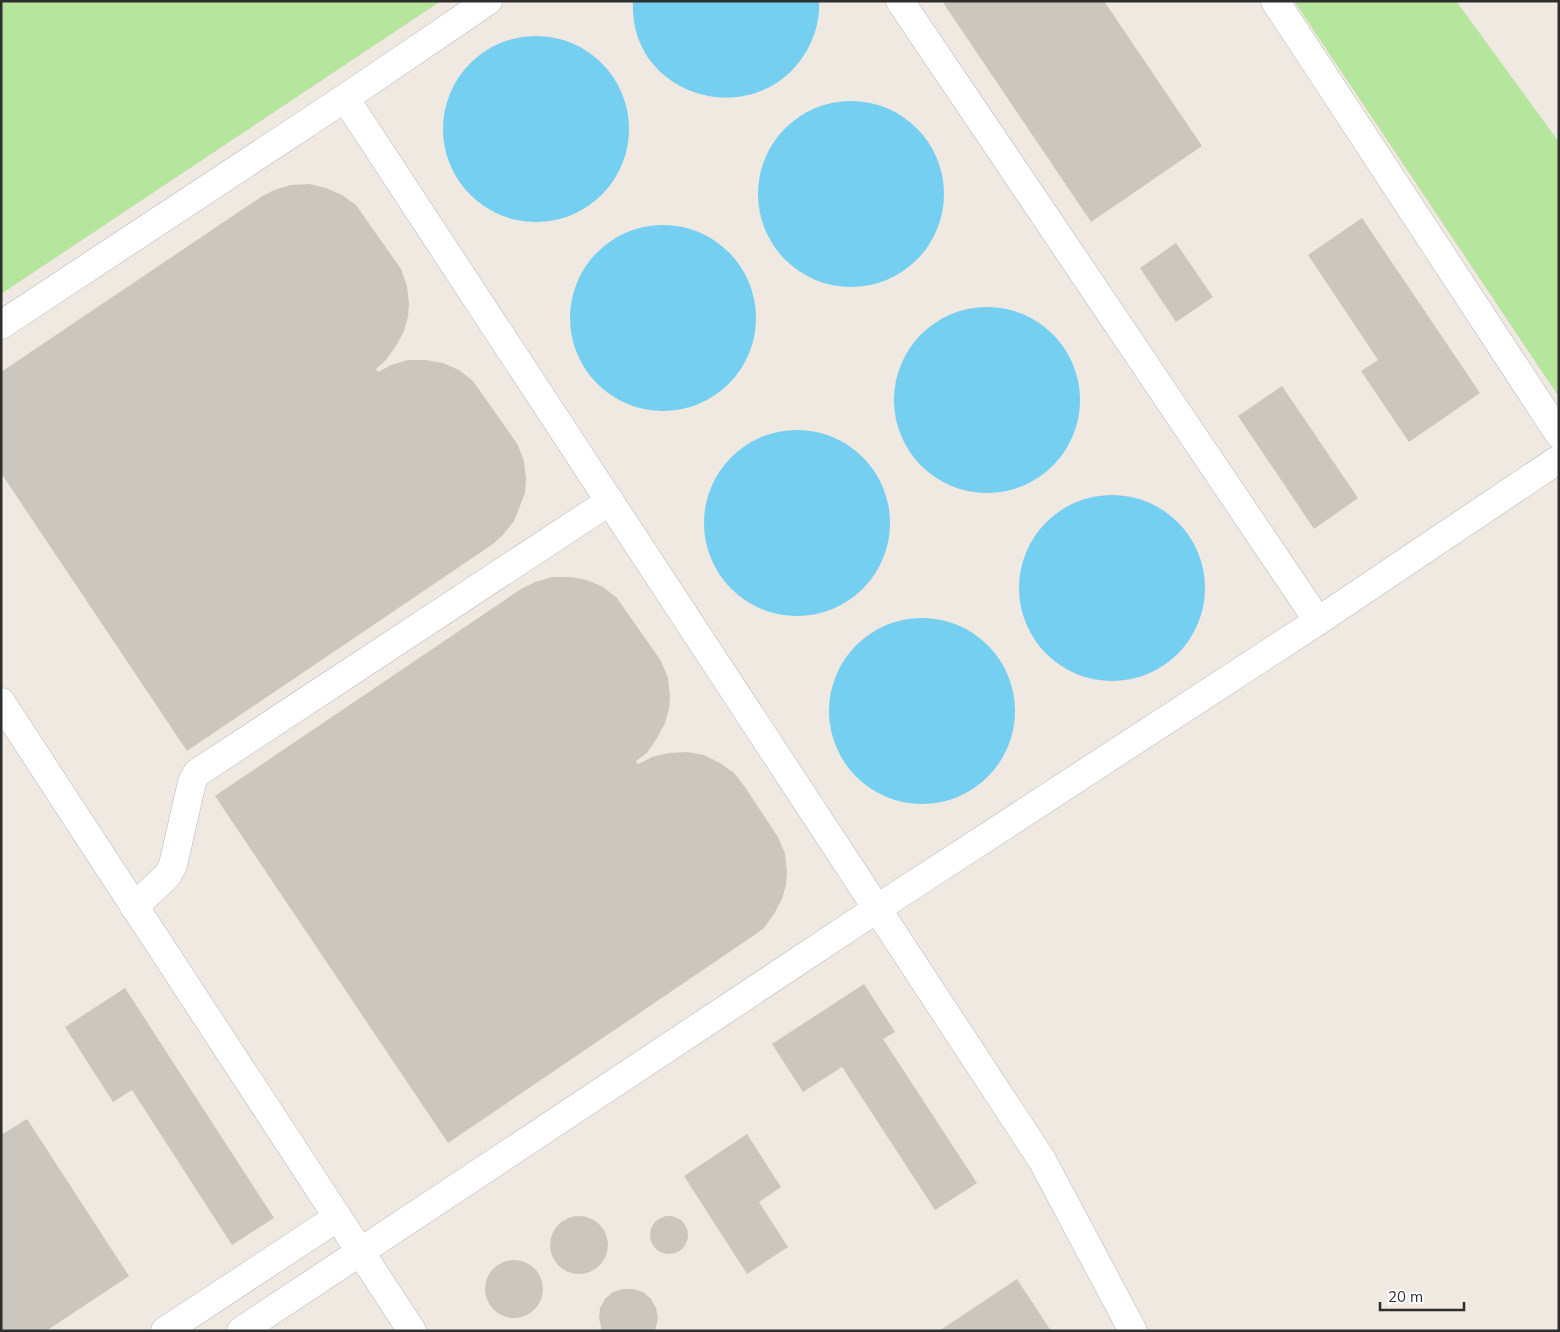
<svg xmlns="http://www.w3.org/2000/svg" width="1560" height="1332" viewBox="0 0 1560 1332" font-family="Mulish,sans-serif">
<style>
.green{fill:#b6e59e}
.water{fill:#75cff0}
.building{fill:#cbc7bf}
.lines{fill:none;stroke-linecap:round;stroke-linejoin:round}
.minor-casing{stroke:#b4b7c1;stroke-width:29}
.minor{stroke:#fff;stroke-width:28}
</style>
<rect width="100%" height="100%" fill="#efe9e1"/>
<!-- green -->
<path class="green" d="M1,1h440l-440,293z
M1294,1h162l103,141v255z"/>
<!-- water -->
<path class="water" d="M633,1h186c1,18 -4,36 -13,51 -49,82 -178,46 -173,-51z
M443 129a93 93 0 1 1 186 0a93 93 0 1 1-186 0Z
M758 194a93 93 0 1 1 186 0a93 93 0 1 1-186 0Z
M570 318a93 93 0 1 1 186 0a93 93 0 1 1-186 0Z
M894 400a93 93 0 1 1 186 0a93 93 0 1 1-186 0Z
M704 523a93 93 0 1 1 186 0a93 93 0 1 1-186 0Z
M1019 588a93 93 0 1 1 186 0a93 93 0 1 1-186 0Z
M829 711a93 93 0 1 1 186 0a93 93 0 1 1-186 0Z"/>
<!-- building -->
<path class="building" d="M942,1h162l98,145 -111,76z
M309,184l17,4 16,7 14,10 45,64 6,17 2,18 -1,13 -4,14 -8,15 -10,14 -10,9 2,3 13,-7 17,-5h18l17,3 16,7 14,11 45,64 6,16 2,18 -1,14 -11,28 -11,14 -10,9 -306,207 -186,-278v-101l260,-175 13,-7 17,-5z
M1362,218l118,175 -71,49 -48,-71 17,-11 -70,-105z
M1176,243l37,54 -37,25 -36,-54z
M1282,386l76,112 -44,31 -76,-113z
M552,577h18l17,3 16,7 14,11 44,63 7,17 2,19 -1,12 -4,14 -8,15 -10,15 -11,8 2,3 14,-7 17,-4 18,-1 17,3 16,8 14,10 11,14 33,50 7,17 2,18 -1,13 -4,14 -8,15 -10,14 -11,8 -305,207 -233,-347 306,-207 14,-7z
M864,984l31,48 -12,7 94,144 -42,27 -93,-143 -39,25 -31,-48z
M125,988l149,230 -42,27 -100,-155 -19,12 -48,-75z
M27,1119l102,157 -83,55h-45v-196z
M747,1134l34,53 -22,15 29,45 -41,27 -63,-98z
M550 1245a29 29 0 1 1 58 0a29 29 0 1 1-58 0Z
M650 1235a19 19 0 1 1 38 0a19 19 0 1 1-38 0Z
M485 1289a29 29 0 1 1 58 0a29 29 0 1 1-58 0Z
M1017,1279l34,52h-112z
M623,1289h10l10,3 8,7 5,9 2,10 -3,13h-53l-3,-13 1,-10 5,-9 8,-7z"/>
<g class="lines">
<defs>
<path id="minor" d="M900,1l418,620
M1275,1l284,433
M345,98l697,1062 91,171
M1,325l344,-227 143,-97
M1,702l411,629
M134,907l33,-31 6,-11 19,-83 5,-9 413,-272
M165,1331l173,-114
M241,1331l637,-423 440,-287 241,-162"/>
</defs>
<!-- minor casing -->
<use href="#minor" class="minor-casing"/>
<!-- minor -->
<use href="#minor" class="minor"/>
</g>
<!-- border -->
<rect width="1560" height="1332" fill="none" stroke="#2e2e2e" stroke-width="5"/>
<!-- scale -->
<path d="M1380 1302v8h84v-8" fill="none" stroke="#2e2e2e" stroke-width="2.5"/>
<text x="1388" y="1302" font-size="15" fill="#2e2e2e" stroke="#ffffff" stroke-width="4" paint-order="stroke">20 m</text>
</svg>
